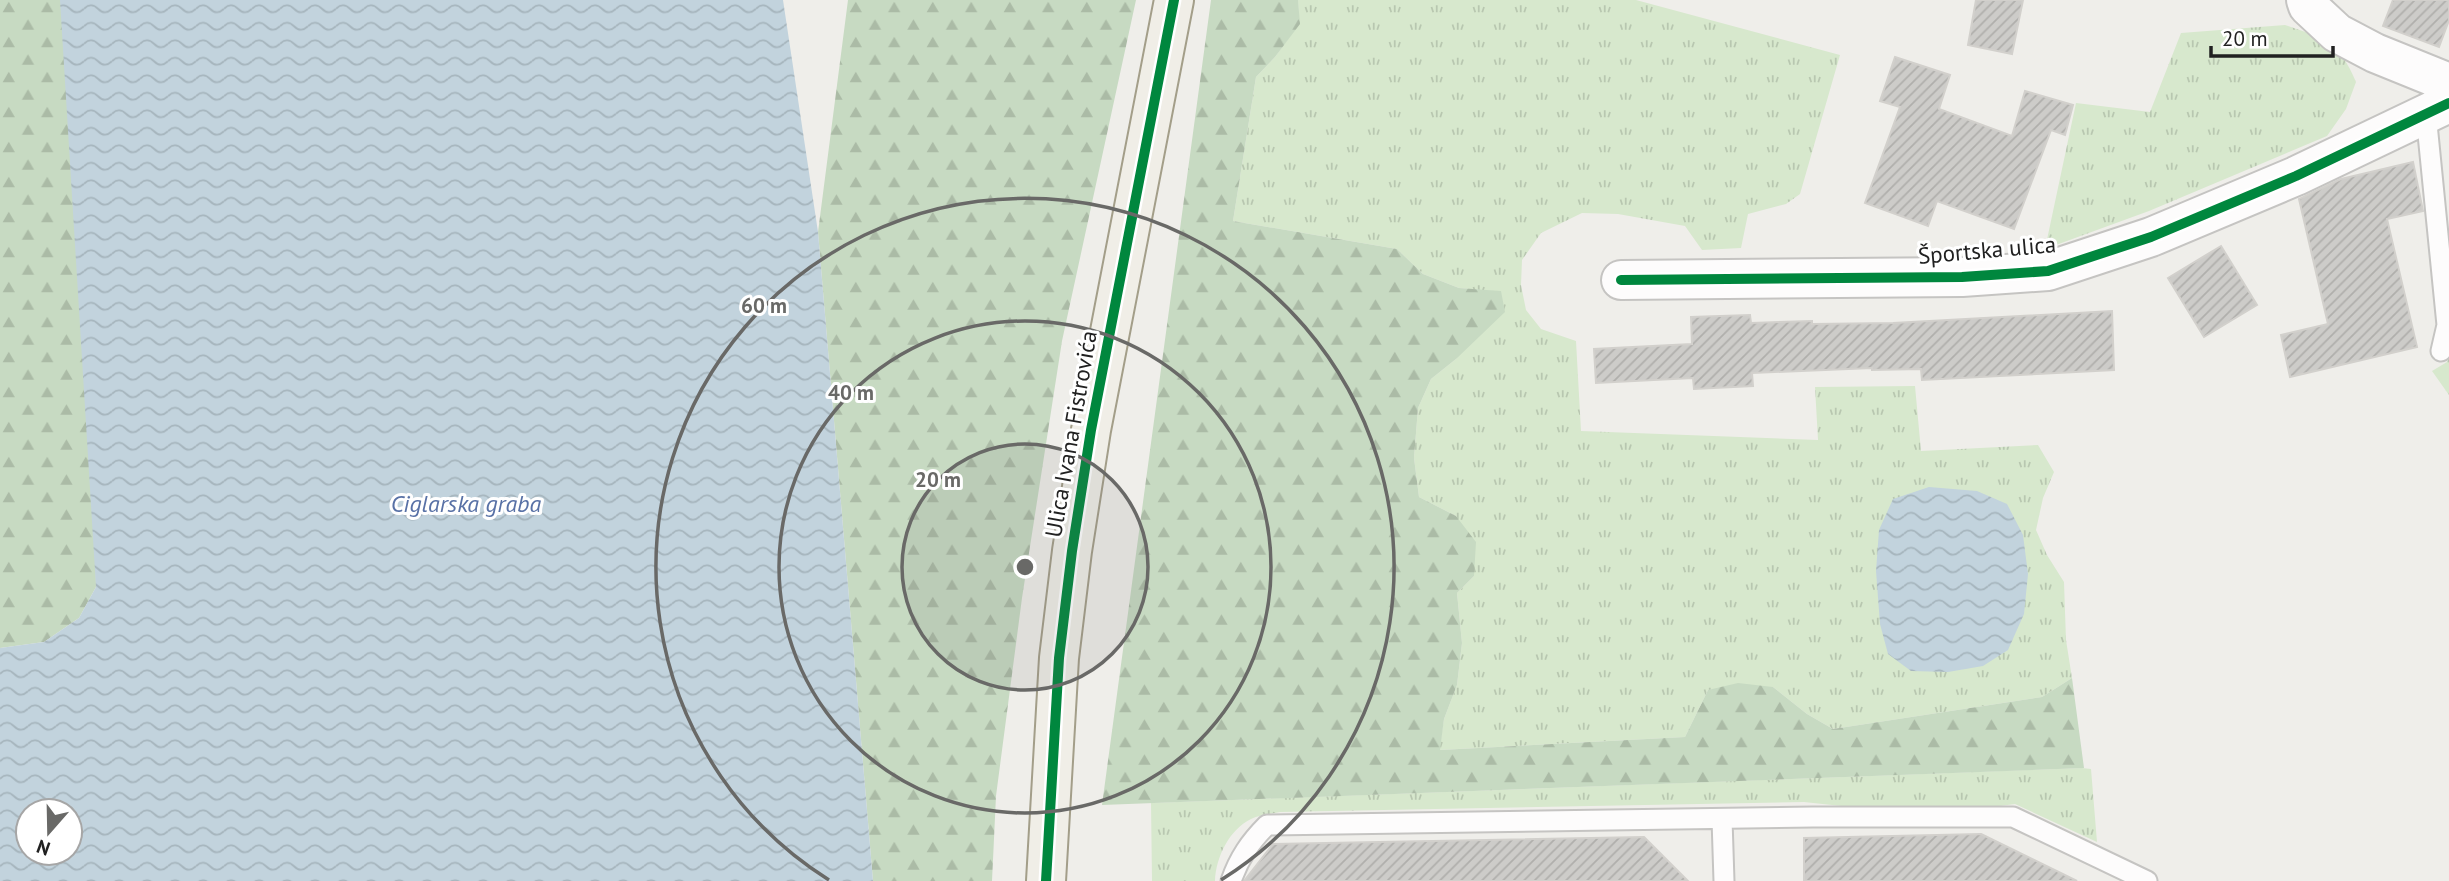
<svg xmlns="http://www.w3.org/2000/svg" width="2449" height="881" viewBox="0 0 2449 881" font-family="'PT Sans',sans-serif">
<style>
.grass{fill:url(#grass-tufts)}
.forest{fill:url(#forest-firs)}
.water{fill:url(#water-waves);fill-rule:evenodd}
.building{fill:url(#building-hatch);stroke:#d2d0cc;stroke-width:2}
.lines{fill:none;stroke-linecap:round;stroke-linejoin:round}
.service-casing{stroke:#c5c4c2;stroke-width:23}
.minor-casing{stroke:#c5c4c2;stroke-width:42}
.primary-casing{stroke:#a39e89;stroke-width:42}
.service{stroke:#fdfcfc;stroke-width:19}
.minor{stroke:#fdfcfc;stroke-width:38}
.primary{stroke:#f0eee7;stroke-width:38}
.cycleway-casing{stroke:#fff;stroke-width:15}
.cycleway{stroke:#00873e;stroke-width:10}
.ring{fill:none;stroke:#696967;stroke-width:3.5}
.labels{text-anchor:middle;stroke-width:6;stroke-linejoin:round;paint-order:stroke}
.street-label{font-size:23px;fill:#212121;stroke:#fff}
.water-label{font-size:24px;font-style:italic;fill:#5871a6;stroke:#fff}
.centre{fill:#696967;stroke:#fff;stroke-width:3.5}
.ring-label{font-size:21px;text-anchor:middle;font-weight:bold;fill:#696967;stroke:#fff;stroke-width:6;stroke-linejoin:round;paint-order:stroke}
</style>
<defs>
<pattern id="grass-tufts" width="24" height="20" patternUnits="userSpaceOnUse" patternTransform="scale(1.75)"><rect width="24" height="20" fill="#d7e8cd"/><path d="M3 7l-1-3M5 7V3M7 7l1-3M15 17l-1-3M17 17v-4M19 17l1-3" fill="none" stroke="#b8c7b0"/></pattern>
<pattern id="forest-firs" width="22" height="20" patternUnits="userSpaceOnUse" patternTransform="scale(1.75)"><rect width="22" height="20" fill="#c7dac2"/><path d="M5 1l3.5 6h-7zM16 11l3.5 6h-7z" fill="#abbba6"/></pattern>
<pattern id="water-waves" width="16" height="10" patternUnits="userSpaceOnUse" patternTransform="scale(1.75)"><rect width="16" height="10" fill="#c2d3dd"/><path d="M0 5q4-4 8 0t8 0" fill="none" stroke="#a6b5bd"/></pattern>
<pattern id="building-hatch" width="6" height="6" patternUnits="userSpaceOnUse" patternTransform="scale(1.75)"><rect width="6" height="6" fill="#cdccc9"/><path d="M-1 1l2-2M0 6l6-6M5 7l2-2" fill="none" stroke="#b0afac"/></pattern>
</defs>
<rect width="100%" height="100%" fill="#efeeea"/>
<!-- grass -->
<path class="grass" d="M1298,0h338l204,55 -40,139 -14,10 -38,10 -7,34 -39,2 -17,-24 -67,-12 -36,-1 -41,20 -19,27 -1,25 5,25 15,19 35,12 5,90 237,9 -3,-53 100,-1 6,65 117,-6 16,27 -11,26 -7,32 11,25 17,27 2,58 6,38 -30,19 -209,32 -26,-15 -34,-27 -65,3 -23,47 -246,13 5,-31 13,-34 5,-42 -5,-50 17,-17 -18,-60 -37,-19 -5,-39 4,-50 13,-29 25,-20 45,-67 -42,-4 -36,-14 -26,-25 -164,-28 23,-144 19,-20 24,-33z
M2285,25c40,14 53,15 71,57l-10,27 -19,27 -178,75 -104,38 31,-146 74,9 31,-79z
M2449,357v38l-17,-24 15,-9z
M2082,768l9,1 6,73 -82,-38 -37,5 -118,-1 -56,-6 -524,10c-9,2 -21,3 -29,7 -22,11 -35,38 -36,62h-63l-1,-78z"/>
<!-- forest -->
<path class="forest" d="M0,0h90l6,587 -17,31 -35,24 -44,6z
M848,0h288l-74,341 -40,257 -26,198 -4,85h-119l-55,-649z
M1211,0h87l2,24 -25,33 -19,20 -23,144 164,28 26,25 36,14 42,3 4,21 -49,47 -25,20 -13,29 -4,50 5,39 37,19 20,26 -2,34 -17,17 5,50 -5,42 -13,34 -4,31 245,-13 23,-47 30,-7 35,4 34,27 26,15 209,-32 30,-19 12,90 -982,37z"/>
<!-- water -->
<path class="water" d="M60,0h723l35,232 55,649h-873v-233l44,-6 35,-24 17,-31zM70,811v42h-42v-42z
M1929,487l48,4 30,13 16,31 5,39 -4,40 -16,36 -25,16 -35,6 -37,-1 -23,-17 -8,-30 -4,-53 3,-41 14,-31z"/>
<!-- building -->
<path class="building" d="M1976,0h47l-11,54 -44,-9z
M2393,0h56v20l-10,27 -56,-21z
M1895,57l55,18 -11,34 73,27 13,-45 48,14 -8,30 -14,-5 -37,99 -77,-28 -9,25 -63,-23 35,-96 -20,-6z
M2413,162l10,49 -36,8 30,128 -127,30 -9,-42 47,-11 -29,-125 42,-20z
M2221,246l36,59 -53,32 -36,-59z
M2112,311l2,59 -192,10 -1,-11 -49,1v-2l-120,5 1,13 -59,3 -1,-11 -97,5 -2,-34 98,-5 -1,-27 59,-2 1,8 61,-2v3l81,-1z
M1981,834l96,47h-273v-43z
M1644,837l44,44h-444l29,-37z"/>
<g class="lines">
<defs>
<path id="service" d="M2426,114l21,211 -6,26
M1722,819l2,62
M1231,881c8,-23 19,-39 36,-56l546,-8h200l134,64"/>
<path id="minor" d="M2306,0l2,6 29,27 38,20 74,30
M1621,280l341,-3 86,-6 103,-34 145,-61 153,-73"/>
<path id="primary" d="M1046,881l13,-223 13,-107 19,-121 83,-430"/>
</defs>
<!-- service casing -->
<use href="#service" class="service-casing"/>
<!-- minor casing -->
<use href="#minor" class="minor-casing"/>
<!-- primary casing -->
<use href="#primary" class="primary-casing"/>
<!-- service -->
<use href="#service" class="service"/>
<!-- minor -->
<use href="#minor" class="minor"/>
<!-- primary -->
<use href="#primary" class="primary"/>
<defs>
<path id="cycleway" d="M1621,280l341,-3 86,-6 103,-34 145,-61 153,-73
M1046,881l13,-223 13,-107 19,-121 83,-430"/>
</defs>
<!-- cycleway casing -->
<use href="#cycleway" class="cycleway-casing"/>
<!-- cycleway -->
<use href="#cycleway" class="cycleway"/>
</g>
<!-- distance rings -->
<circle cx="1025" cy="567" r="123" fill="#696967" fill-opacity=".12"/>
<g class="ring">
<circle cx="1025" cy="567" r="123"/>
<circle cx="1025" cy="567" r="246"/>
<path d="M829 880A369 369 0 1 1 1221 880"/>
</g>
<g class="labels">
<!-- street labels -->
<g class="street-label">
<text transform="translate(1987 250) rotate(-5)" y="8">Športska ulica</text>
<text transform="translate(1071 434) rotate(-80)" y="8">Ulica Ivana Fistrovića</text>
</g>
<!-- water labels -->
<g class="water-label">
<text x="466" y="512">Ciglarska graba</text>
</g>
</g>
<circle cx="1025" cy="567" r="10" class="centre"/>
<g class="ring-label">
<text x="764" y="313">60 m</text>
<text x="851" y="400">40 m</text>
<text x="938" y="487">20 m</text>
</g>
<!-- north arrow -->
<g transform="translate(49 832) rotate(200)"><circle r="33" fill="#ffffff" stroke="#a6a6a6" stroke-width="2"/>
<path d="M0-5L12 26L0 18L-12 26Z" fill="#696967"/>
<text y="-10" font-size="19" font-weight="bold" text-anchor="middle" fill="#212121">N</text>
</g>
<!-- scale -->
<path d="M2211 46v10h122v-10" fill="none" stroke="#212121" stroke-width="3.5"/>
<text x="2222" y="46" font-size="21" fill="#212121" stroke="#ffffff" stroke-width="5" paint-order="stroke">20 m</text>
</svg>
